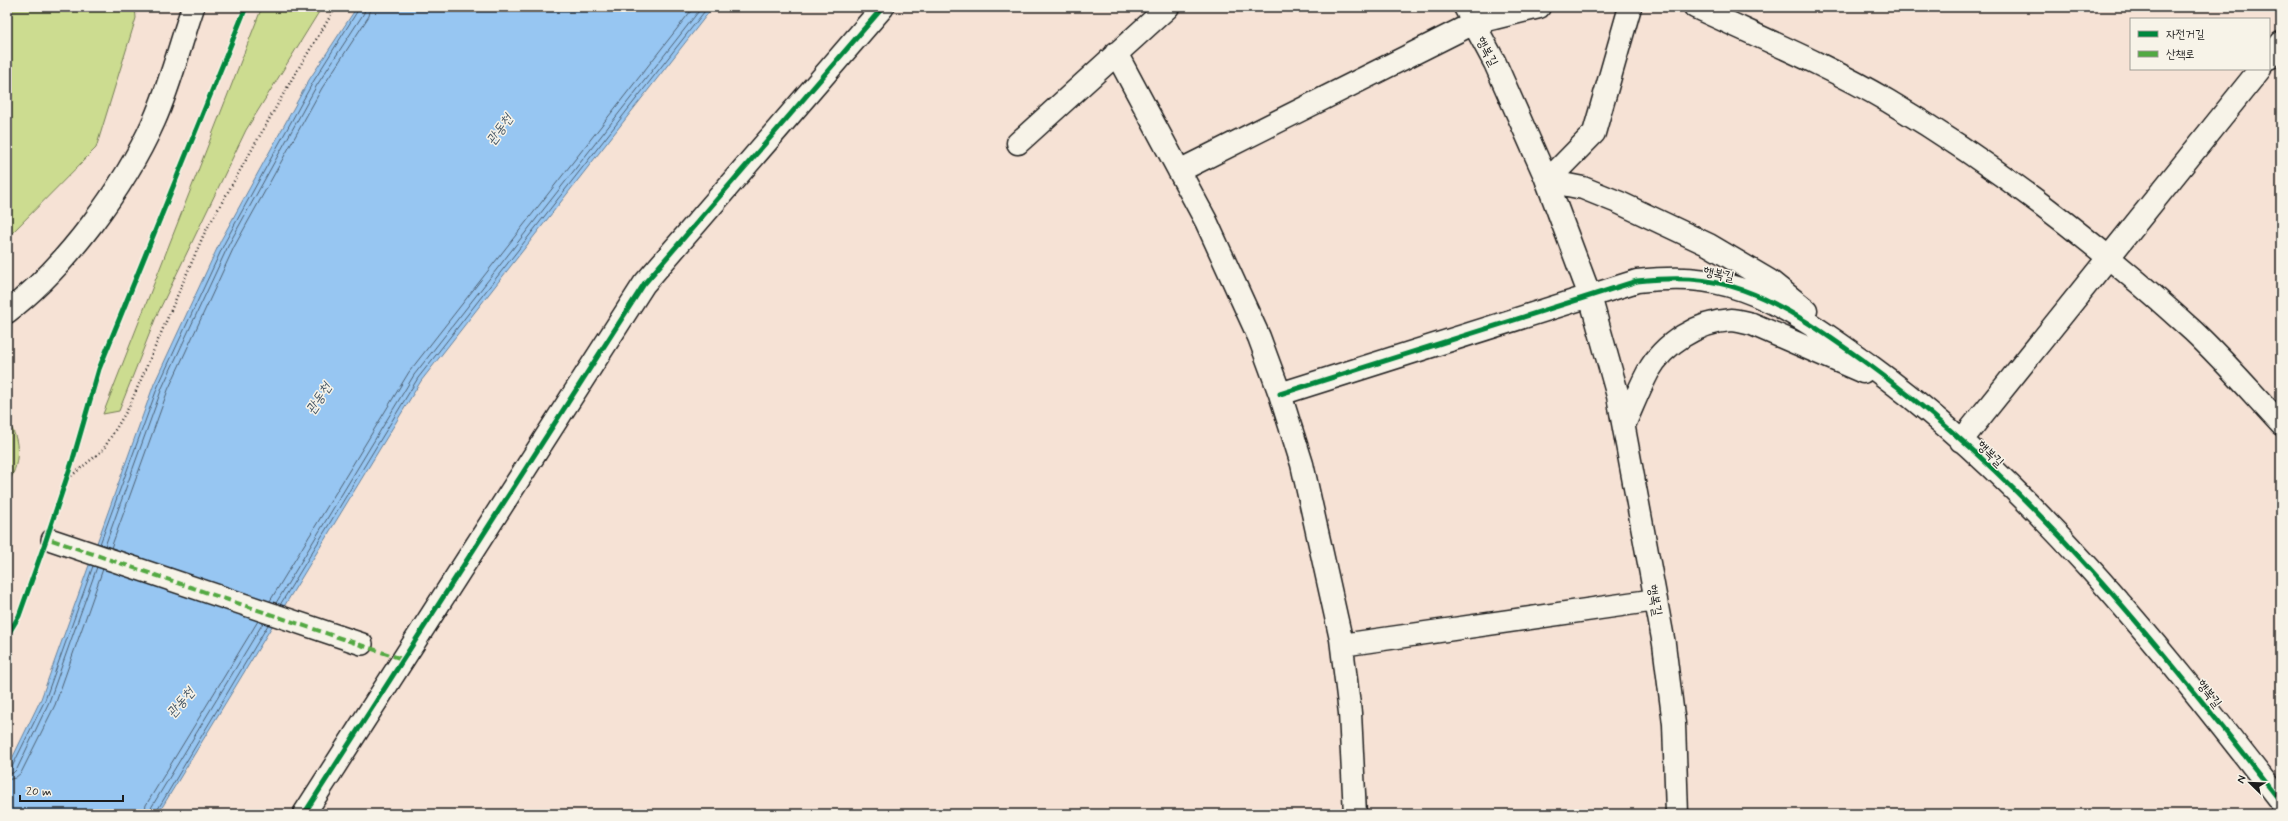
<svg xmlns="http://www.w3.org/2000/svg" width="2288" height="821" viewBox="0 0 2288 821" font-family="Mynerve,'Poor Story',sans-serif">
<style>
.green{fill:#ccdc90;stroke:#747c56}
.water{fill:#97c6f2;stroke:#66829c}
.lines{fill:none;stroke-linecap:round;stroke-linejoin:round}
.shore{stroke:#4d6072;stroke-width:1}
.pedestrian-casing{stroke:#1c1c1c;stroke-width:24}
.minor-casing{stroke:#1c1c1c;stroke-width:25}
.tertiary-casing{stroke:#1c1c1c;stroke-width:25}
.path{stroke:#1c1c1c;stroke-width:2.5;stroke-dasharray:1 3;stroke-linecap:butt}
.pedestrian{stroke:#f7f3e8;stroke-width:21}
.minor{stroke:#f7f3e8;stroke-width:22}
.tertiary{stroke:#f7f3e8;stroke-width:22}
.quiet{stroke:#52a943;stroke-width:4;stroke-dasharray:8 4;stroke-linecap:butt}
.cycleway-casing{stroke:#f7f3e8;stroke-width:8}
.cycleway{stroke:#00873e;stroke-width:5}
.labels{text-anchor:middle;stroke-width:3;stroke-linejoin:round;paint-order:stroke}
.street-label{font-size:13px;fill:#1c1c1c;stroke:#f7f3e8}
.water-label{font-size:14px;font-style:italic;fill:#475867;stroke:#f7f3e8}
</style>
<rect width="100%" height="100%" fill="#f6e2d5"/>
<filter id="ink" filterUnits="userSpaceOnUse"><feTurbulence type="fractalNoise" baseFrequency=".025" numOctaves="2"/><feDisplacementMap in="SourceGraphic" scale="8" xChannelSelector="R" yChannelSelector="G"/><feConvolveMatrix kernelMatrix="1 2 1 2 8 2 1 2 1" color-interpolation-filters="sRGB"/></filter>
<g filter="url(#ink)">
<!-- green -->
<path class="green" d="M7,7h128l1,11 -40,130 -89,90z
M262,7h60l-76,123 -90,187 -37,94 -16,3z
M7,422c15,16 13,45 0,62z"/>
<!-- water -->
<path class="water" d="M357,7h356l-292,374 -263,433h-151v-45l34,-70 113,-315 67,-144 88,-160z"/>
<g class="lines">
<!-- shore -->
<path class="shore" d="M100,544l58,-158 67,-144 88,-160 47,-75
M105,546l57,-158 67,-144 88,-159 47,-72 1,-6
M111,548l57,-158 66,-143 88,-159 47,-72 2,-9
M270,601l139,-229 285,-365
M276,603l138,-228 288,-368
M280,605l138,-227 290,-371
M7,769l5,-2 33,-67 48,-134
M7,774l6,-1 4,-4 32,-67 48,-135
M7,780l8,-2 6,-5 34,-68 48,-136
M144,814l2,-9 112,-184
M150,814l1,-6 112,-185
M155,814l113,-189"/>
<defs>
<path id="pedestrian" d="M52,540l310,104"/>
<path id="minor" d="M1465,7l30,56 50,113 45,120 28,100 46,248 10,80 3,90
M1695,7c64,30 132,58 193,94 110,65 211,144 305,230 31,29 59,62 88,93
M1116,53l90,168 53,116 21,57 22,70 39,175 9,74 5,101
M2269,58l12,-15
M1018,143l150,-136
M1179,171l295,-148 65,-16
M1547,181l36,7 37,15 89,42 61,36 36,29
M1547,181l47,-48 36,-126
M7,312c58,-44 117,-124 147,-191 16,-36 26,-76 39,-114
M1280,394l357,-113c38,-4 69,-4 106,9 45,16 87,47 126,75 163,119 289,279 412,437
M1624,425c8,-18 15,-36 24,-53 16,-29 50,-50 83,-52 7,0 14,3 21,4l111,48
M1961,441l299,-372
M1342,645l314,-45"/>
<path id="tertiary" d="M304,814l340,-530 239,-277"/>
</defs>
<!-- pedestrian casing -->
<use href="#pedestrian" class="pedestrian-casing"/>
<!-- minor casing -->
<use href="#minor" class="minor-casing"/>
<!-- tertiary casing -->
<use href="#tertiary" class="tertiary-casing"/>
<!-- path -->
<path class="path" d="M65,481l38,-31 26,-43 75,-173 88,-155 44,-72
M257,814h16"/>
<!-- pedestrian -->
<use href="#pedestrian" class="pedestrian"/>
<!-- minor -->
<use href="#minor" class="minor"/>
<!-- tertiary -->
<use href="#tertiary" class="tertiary"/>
<!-- quiet -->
<path class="quiet" d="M52,540l350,119"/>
<defs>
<path id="cycleway" d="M1280,394l357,-113c38,-4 69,-4 106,9 45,16 87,47 126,75 163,119 289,279 412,437
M7,636l12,-20 27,-76 27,-81 26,-90 147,-362
M304,814l340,-530 239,-277"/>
</defs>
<!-- cycleway casing -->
<use href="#cycleway" class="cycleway-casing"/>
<!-- cycleway -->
<use href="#cycleway" class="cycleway"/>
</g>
</g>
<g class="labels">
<!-- street labels -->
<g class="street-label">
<text transform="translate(1488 51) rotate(62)" y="5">행복길</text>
<text transform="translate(1719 273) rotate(12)" y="5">행복길</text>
<text transform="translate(1991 453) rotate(44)" y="5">행복길</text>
<text transform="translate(1656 600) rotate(80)" y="5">행복길</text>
<text transform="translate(2210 693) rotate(52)" y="5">행복길</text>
</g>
<!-- water labels -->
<g class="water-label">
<text transform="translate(499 129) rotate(-54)" y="5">관동천</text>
<text transform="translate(318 398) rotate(-56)" y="5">관동천</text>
<text transform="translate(180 702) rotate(-49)" y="5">관동천</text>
</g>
</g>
<!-- margin -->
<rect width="2288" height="821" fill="none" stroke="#f7f3e8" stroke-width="24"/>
<rect x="12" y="12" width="2264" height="797" fill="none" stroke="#1c1c1c" stroke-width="1.5" filter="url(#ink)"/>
<!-- legend -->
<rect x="2130" y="18" width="140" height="52" fill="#f7f3e8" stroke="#9f9d96"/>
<rect x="2138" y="31" width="20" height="6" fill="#00873e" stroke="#9f9d96"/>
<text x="2166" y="38" font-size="12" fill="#1c1c1c">자전거길</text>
<rect x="2138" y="51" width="20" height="6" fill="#52a943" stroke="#9f9d96"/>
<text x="2166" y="58" font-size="12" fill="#1c1c1c">산책로</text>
<!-- north arrow -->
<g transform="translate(2250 783) rotate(293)" stroke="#f7f3e8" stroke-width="3" paint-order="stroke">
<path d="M0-3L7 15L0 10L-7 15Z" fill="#1c1c1c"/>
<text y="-6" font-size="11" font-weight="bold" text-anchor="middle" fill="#1c1c1c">N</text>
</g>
<!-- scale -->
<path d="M20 795v6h103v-6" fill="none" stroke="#1c1c1c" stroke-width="2"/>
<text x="26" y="795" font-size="12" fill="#1c1c1c" stroke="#f7f3e8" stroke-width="3" paint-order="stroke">20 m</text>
</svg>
